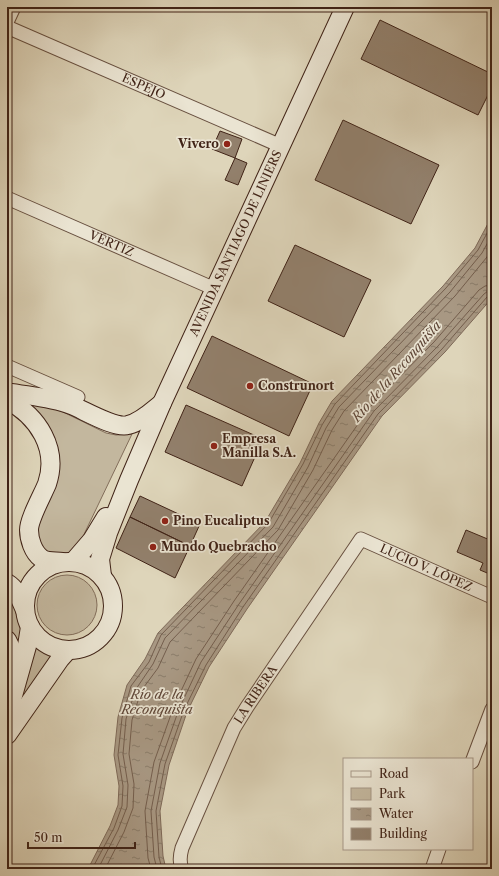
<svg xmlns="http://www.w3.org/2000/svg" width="499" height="876" viewBox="0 0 499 876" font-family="'Libre Caslon Text',serif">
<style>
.green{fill:#c3b79e;stroke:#826d5a}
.water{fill:url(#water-ripples);stroke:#7e6958}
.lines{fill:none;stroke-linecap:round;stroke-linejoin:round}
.shore{stroke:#745e4d;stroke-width:1}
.building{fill:#92806c;stroke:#402317}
.minor-casing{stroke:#685040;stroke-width:15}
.secondary-casing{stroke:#402317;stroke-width:20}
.minor{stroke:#eae4d2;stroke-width:13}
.secondary{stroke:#eae4d2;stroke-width:18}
.poi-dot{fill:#8f2418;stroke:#eae4d2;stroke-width:1.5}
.labels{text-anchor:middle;stroke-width:3.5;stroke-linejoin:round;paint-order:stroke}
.street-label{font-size:12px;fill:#402317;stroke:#eae4d2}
.poi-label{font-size:12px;font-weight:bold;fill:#402317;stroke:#eae4d2;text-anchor:start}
.water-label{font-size:13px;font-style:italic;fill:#5f4637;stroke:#eae4d2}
</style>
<defs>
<pattern id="water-ripples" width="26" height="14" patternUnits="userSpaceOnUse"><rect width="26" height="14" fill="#a89883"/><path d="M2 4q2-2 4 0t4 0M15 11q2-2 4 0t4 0" fill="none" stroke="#8a7c6a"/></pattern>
</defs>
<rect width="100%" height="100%" fill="#ded5ba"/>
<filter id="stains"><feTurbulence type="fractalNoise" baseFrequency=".005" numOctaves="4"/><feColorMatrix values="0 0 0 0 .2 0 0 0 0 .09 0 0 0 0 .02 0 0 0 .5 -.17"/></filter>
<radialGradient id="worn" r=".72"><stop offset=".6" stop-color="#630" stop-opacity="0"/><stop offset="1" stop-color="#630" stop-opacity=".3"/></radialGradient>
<!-- green -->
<path class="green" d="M32,403l27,7 47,23 10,2 16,-1 -55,115c-17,12 -21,9 -37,-3l-4,-20 14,-35 -21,-85z
M37 605a30 30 0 1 1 60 0a30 30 0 1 1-60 0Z
M7,591c13,20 16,32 14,56l-14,-15z
M33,647l18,8 -20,37 -6,4 -3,-1z"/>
<!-- water -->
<path class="water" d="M492,216v82l-47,54 -63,64 -135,193 -38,58 -22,45 -18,53 -9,46 3,45 3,13h-78l22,-43 8,-21 1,-19 -5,-31 4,-38 9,-32 18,-26 13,-26 107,-111 35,-59 19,-40 13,-22 111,-115 32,-38z"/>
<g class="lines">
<!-- shore -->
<path class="shore" d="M92,869l22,-41 8,-22 1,-20 -5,-31 4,-37 9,-32 18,-24 12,-27 107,-111 35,-60 19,-39 13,-21 111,-116 32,-38 14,-26
M98,869l20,-39 9,-23 1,-22 -5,-31 3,-35 10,-30 17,-25 12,-26 108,-111 35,-60 18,-39 13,-21 111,-115 32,-39 10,-18
M105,869l19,-37 9,-24 1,-24 -5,-30 3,-34 9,-29 17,-23 12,-26 108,-112 35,-60 19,-40 12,-19 111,-115 32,-39 5,-10
M151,869l-3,-11 -3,-47 9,-49 20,-56 22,-47 38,-58 136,-194 64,-65 45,-52 6,-4 7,-1
M157,869l-3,-12 -3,-46 9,-48 19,-54 22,-47 38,-58 135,-193 64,-65 46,-52 4,-3h4
M162,869l-3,-12 -3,-46 9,-47 19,-54 22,-45 37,-58 135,-193 64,-65 45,-52 5,-1"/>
</g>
<!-- building -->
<path class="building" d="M380,20l112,54v13l-14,28 -117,-56z
M343,120l96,45 -28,59 -96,-44z
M220,131l22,8 -7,19 -23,-9z
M235,158l12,5 -9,22 -13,-5z
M295,245l76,35 -27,57 -76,-36z
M212,336l101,48 -24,52 -102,-48z
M186,405l77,34 -21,47 -77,-34z
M140,496l60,28 -10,22 -60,-29z
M130,517l60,29 -15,32 -59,-30z
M466,530l24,10 2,-5v40l-12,-5 3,-7 -26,-11z"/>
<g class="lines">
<defs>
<g id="minor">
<path d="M7,22l7,-15"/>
<path id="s1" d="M7,27l274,119"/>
<path id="s2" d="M7,198l208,91"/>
<path d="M7,366l71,31"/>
<path d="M472,762l20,-53"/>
<path id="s3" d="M182,869c-3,-7 -2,-14 0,-21l52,-120 13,-21 114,-168 131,58"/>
<path d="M432,869l7,-20"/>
</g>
<g id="secondary">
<path d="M7,392c21,4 44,5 64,13 13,5 44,24 57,20 13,-3 24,-14 34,-22"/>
<path d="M7,400c31,16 52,49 40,84 -5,12 -18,35 -18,46 0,9 4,22 12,28 5,4 14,3 21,4"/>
<path d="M73,562l19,-22 14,-23"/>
<circle cx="69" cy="606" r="44"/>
<path id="s4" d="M102,576l-2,-17 8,-26 21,-53 33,-77 183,-396"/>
<path d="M7,583c10,6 13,16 18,27"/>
<path d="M7,640l6,12 -2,24"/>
<path d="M7,717l20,-71 3,-19"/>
<path d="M7,735l53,-76 8,-9"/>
</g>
</defs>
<!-- minor casing -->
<use href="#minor" class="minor-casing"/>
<!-- secondary casing -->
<use href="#secondary" class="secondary-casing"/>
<!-- minor -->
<use href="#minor" class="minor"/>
<!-- secondary -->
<use href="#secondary" class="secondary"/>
</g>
<!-- markers -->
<g class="poi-dot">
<circle cx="227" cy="144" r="4"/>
<circle cx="250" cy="386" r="4"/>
<circle cx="214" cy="446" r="4"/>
<circle cx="165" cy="521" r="4"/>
<circle cx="153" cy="547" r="4"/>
</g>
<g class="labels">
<!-- street labels -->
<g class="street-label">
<text dy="4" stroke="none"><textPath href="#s1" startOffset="149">ESPEJO</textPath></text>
<text dy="4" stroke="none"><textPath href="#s4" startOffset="361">AVENIDA SANTIAGO DE LINIERS</textPath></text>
<text dy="4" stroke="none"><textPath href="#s2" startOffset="114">VÉRTIZ</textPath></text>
<text dy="4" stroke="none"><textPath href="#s3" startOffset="451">LUCIO V. LÓPEZ</textPath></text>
<text dy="4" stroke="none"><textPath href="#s3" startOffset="192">LA RIBERA</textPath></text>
</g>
<!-- poi labels -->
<g class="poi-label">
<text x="219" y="148" text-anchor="end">Vivero</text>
<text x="258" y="390">Construnort</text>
<text x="222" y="443">Empresa<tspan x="222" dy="14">Manilla S.A.</tspan></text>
<text x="173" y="525">Pino Eucaliptus</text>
<text x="161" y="551">Mundo Quebracho</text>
</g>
<!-- water labels -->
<g class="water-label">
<text transform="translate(396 371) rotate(-49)" y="5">Río de la Reconquista</text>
<text x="157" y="699">Río de la<tspan x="157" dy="15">Reconquista</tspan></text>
</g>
</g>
<!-- margin -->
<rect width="499" height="876" fill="none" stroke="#ded5ba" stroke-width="24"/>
<rect x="8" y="8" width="483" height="860" fill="none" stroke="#402317" stroke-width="2"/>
<rect x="12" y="12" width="475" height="852" fill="none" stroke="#402317"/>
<!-- legend -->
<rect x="343" y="758" width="130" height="92" fill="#eae4d2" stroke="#a69787"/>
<rect x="351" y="771" width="20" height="6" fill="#eae4d2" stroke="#a69787"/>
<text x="379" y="778" font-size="12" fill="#402317">Road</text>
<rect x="351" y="788" width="20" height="12" fill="#c3b79e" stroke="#a69787"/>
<text x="379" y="798" font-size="12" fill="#402317">Park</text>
<rect x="351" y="808" width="20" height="12" fill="url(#water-ripples)" stroke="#a69787"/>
<text x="379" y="818" font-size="12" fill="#402317">Water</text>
<rect x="351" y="828" width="20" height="12" fill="#92806c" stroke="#a69787"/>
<text x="379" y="838" font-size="12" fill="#402317">Building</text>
<!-- scale -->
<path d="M28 842v6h107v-6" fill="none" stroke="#402317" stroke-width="2"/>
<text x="34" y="842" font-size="12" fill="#402317" stroke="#eae4d2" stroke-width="3" paint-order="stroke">50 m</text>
<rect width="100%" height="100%" filter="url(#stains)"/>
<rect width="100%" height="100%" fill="url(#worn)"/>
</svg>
